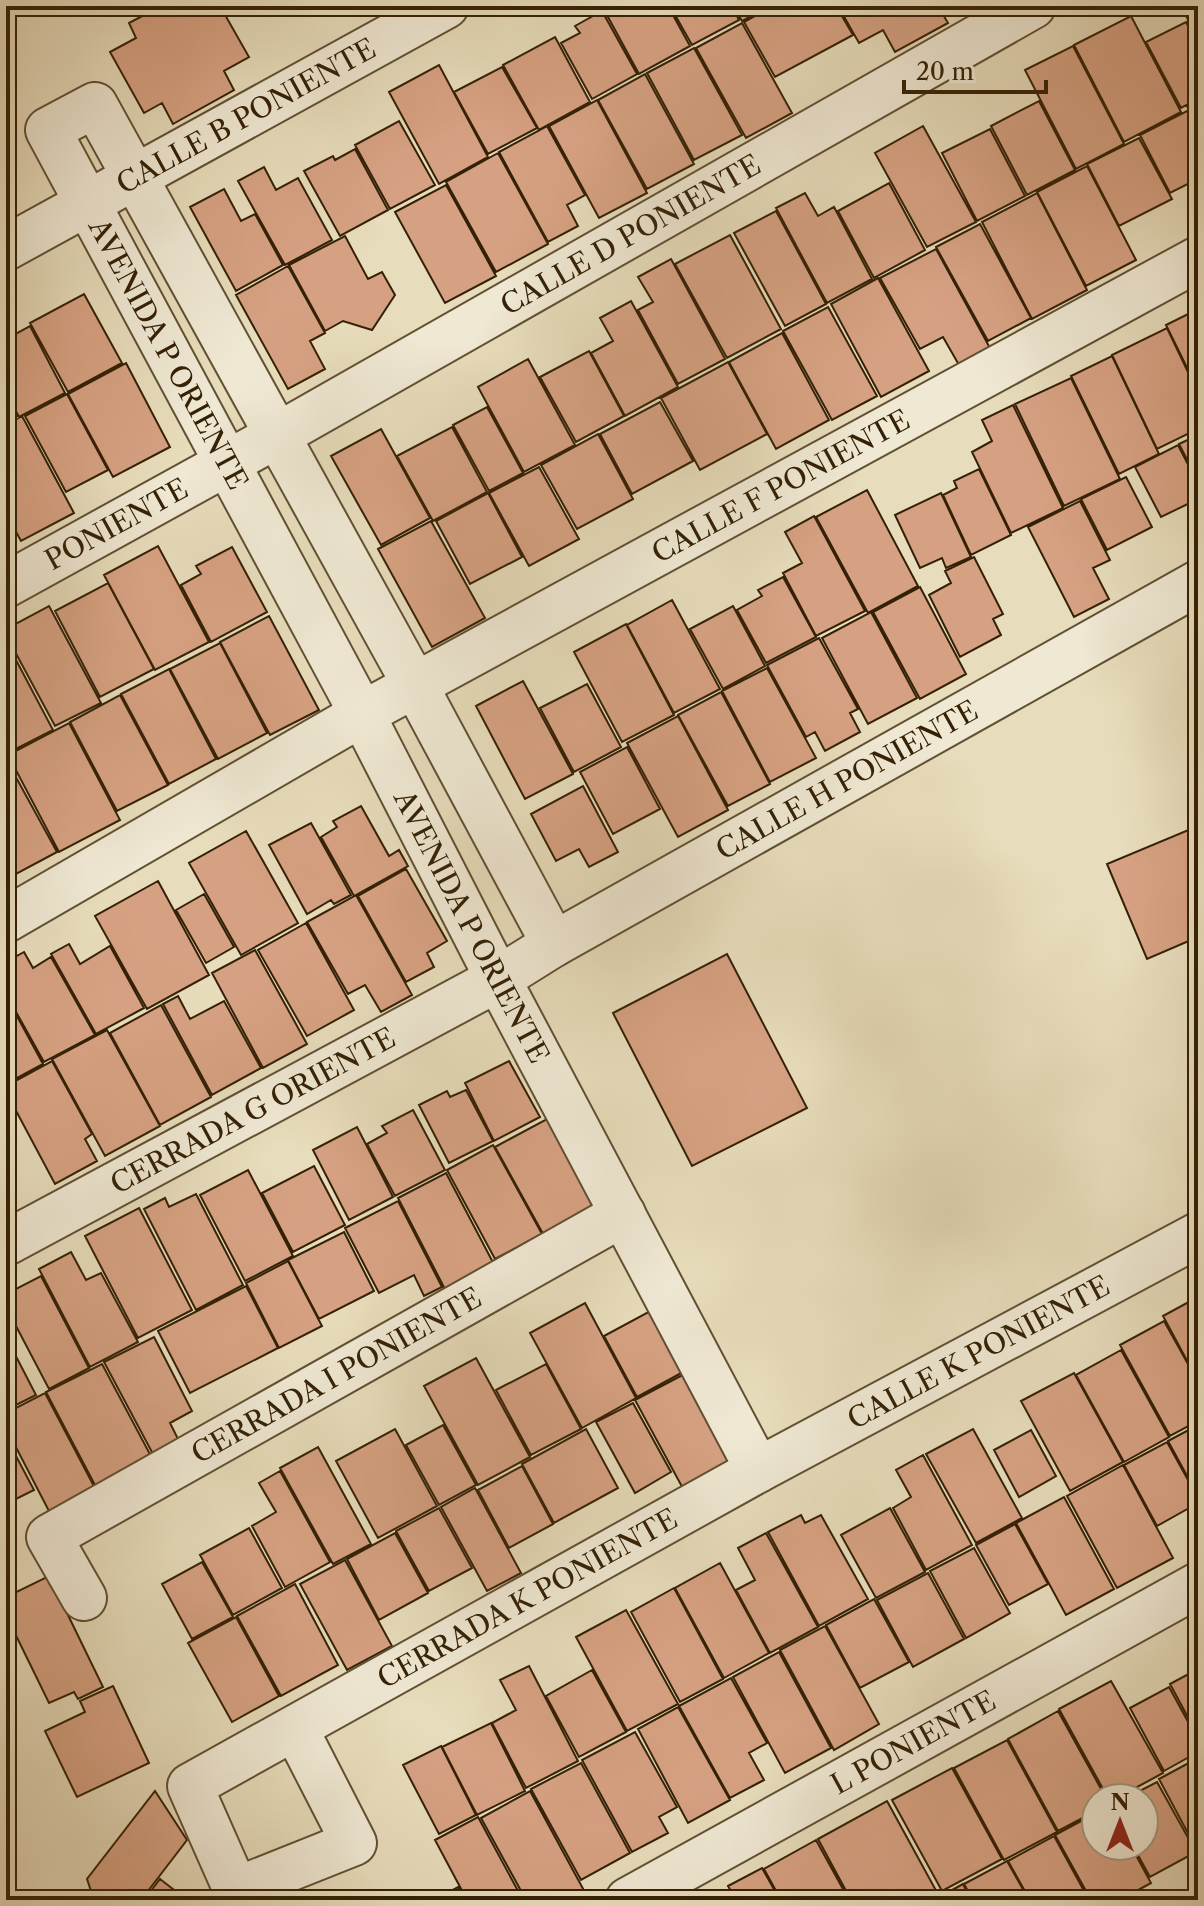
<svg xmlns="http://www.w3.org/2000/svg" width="1204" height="1906" viewBox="0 0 1204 1906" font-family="'Libre Caslon Text',serif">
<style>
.building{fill:#d6a182;stroke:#342105;stroke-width:2}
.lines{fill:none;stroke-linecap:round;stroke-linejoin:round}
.minor-casing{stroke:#615032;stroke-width:48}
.minor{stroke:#efe8d3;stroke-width:44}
.labels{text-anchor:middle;stroke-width:7;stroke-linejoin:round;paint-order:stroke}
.street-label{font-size:28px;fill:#342105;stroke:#efe8d3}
</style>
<rect width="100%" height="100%" fill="#e7dcbb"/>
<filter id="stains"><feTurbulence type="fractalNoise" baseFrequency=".0025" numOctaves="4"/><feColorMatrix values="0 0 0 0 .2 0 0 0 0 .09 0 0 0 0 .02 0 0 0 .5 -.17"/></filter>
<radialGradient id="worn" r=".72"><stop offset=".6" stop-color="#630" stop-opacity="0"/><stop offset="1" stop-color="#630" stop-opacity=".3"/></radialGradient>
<!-- building -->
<path class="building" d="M161,6h14l4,7 14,-7h27l29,51 -25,14 10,19 -61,34 -11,-21 -18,10 -34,-61 26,-14 -7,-15z
M351,6h24l-19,10z
M602,6h66l22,40 -51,28z
M670,6h62l7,14 -47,25z
M733,6h36l-27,15z
M773,6h63l17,29 -78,42 -31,-55z
M838,6h100l10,17 -53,29 -12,-22 -24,13z
M1181,6h17v33z
M602,11l35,63 -45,25 -31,-56 19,-10 -5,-7z
M1131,16l50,96 -57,30 -50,-97z
M1186,22l12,23v54l-17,9 -35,-66z
M742,23l50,90 -46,25 -50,-90z
M555,37l35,65 -51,28 -36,-65z
M1073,46l51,98 -48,25 -51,-99z
M694,48l48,87 -48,25 -47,-87z
M439,65l49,92 -49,27 -50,-92z
M502,67l35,61 -49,26 -34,-62z
M645,74l49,90 -47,25 -49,-89z
M597,100l50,93 -48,25 -50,-92z
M1198,100v28l-11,-22z
M1039,101l36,69 -48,25 -36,-69z
M1187,111l11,20v48l-28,14 -30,-58z
M399,121l36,64 -45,24 -35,-64z
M547,126l38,69 -18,10 11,21 -30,16 -49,-90z
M923,126l53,96 -49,25 -52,-94z
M990,129l35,67 -48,25 -35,-68z
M1139,138l33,61 -53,27 -32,-62z
M355,149l33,61 -48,26 -36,-65 29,-15 2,4z
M498,153l50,91 -52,28 -50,-90z
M1087,166l49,94 -50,26 -49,-94z
M264,167l12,23 22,-12 34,62 -47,25 -47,-84z
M889,183l36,67 -51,28 -36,-67z
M446,185l50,91 -51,27 -50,-91z
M224,189l17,32 14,-7 28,51 -47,26 -46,-84z
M805,193l13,23 16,-9 38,72 -45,24 -51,-95z
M1037,193l50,97 -55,29 -50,-97z
M776,211l50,93 -41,22 -51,-93z
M980,224l51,94 -43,23 -52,-94z
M730,235l51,94 -54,29 -52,-94z
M345,236l23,43 14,-7 13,23 -23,35 -29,-9 -18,10 -36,-66z
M936,249l54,99 -31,17 -16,-28 -23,12 -40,-71z
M671,259l54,100 -47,25 -40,-74 15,-8 -15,-25z
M288,266l37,67 -15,8 15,28 -37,20 -52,-94z
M878,278l51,93 -48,26 -50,-93z
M84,294l38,69 -54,29 -38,-69z
M631,301l47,86 -53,29 -34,-63 22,-12 -13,-23z
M828,307l49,89 -45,24 -49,-89z
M1198,309v81l-32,-65z
M30,326l35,67 -46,24 -13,-25v-53z
M1167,328l31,65v36l-41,20 -45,-94z
M782,333l47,87 -53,29 -47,-87z
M589,351l35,65 -48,26 -36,-65z
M1112,356l47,98 -40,20 -48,-98z
M528,359l47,86 -51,27 -46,-85z
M728,362l39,72 -67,36 -39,-72z
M126,363l44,84 -57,30 -45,-83z
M1071,378l49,101 -56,27 -49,-102z
M67,394l41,76 -42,22 -41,-76z
M6,395l11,21 -11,6z
M660,402l33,59 -61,33 -32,-60z
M1013,405l50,103 -52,25 -39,-81 20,-11 -10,-21z
M487,407l36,66 -34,18 -36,-66z
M22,416l52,97 -53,28 -15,-28v-88z
M452,427l35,65 -54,29 -36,-65z
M381,429l49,89 -49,27 -50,-89z
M598,434l35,65 -56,30 -36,-64z
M1198,435v46l-19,-37z
M1178,445l20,39v15l-37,18 -26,-50z
M539,467l40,72 -50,27 -40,-73z
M979,469l32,66 -40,20 -28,-60 14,-7 -3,-7z
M1126,477l26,50 -45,23 -26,-51z
M867,490l51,96 -50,27 -52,-96z
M488,493l34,64 -52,27 -34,-63z
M941,493l30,64 -25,11 -4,-10 -22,10 -25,-53z
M1080,501l30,59 -17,8 16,31 -35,18 -46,-90z
M814,516l51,95 -49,25 -33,-63 19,-10 -17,-31z
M431,521l54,97 -53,29 -54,-98z
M158,546l51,96 -54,28 -51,-95z
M232,547l35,65 -56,30 -30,-57 20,-11 -5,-8z
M974,557l29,57 -10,5 8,16 -41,22 -31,-62 22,-12 -6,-12z
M783,577l33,60 -50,26 -29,-53 25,-14 -4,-6z
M108,583l46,86 -54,28 -45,-86z
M920,587l46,87 -46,25 -47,-87z
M672,600l48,89 -46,24 -47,-88z
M49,606l52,97 -46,23 -49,-91v-6z
M733,606l32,60 -42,23 -33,-60z
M871,612l46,86 -49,26 -46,-86z
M269,616l50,94 -49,25 -50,-93z
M626,624l48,91 -52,27 -48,-90z
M819,638l39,71 -8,4 10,19 -35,19 -10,-19 -9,5 -39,-72z
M6,641l47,89 -47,24z
M220,643l47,90 -49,26 -48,-90z
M767,668l49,90 -46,24 -48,-91z
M169,669l47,90 -47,25 -48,-90z
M523,681l50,93 -48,25 -49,-93z
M587,684l34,63 -47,25 -34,-64z
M721,692l49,92 -42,22 -50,-91z
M120,695l48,90 -51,26 -47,-89z
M678,716l50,94 -50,27 -51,-94z
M69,723l51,97 -61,32 -51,-97z
M627,747l33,62 -47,25 -33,-62z
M6,759l51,93 -41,22 -10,-17z
M583,786l35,66 -29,15 -10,-18 -23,12 -25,-47z
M361,806l28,50 10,-6 9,16 -54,30 -33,-59 16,-10 -4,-6z
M311,823l40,72 -17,9 -3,-4 -24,14 -38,-69z
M1198,826v111l-51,22 -40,-95z
M246,831l52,92 -57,32 -52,-92z
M6,861l8,15 -8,4z
M406,869l41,72 -20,12 7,14 -28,15 -48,-86z
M158,881l51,94 -62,34 -52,-93z
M204,894l30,53 -28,16 -30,-53z
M356,895l56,100 -31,17 -16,-27 -17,9 -41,-72z
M306,923l48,87 -47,26 -49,-86z
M69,944l11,20 30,-18 34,62 -48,26 -45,-80z
M255,950l52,94 -44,24 -51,-95z
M24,952l9,16 18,-11 44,78 -51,27 -38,-68v-32z
M727,954l80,154 -115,58 -79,-153z
M6,996l37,68 -37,20z
M178,996l12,23 34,-18 37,67 -49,27 -49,-91z
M161,1005l50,92 -51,28 -50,-92z
M107,1030l53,96 -55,30 -53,-97z
M52,1061l40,73 -7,5 12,22 -42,23 -49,-92v-6z
M509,1061l31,56 -46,24 -29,-58z
M466,1090l27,51 -44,22 -30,-58 28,-14 3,6z
M413,1110l32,60 -50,26 -28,-52 20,-11 -5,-7z
M547,1119l51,94 -51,28 -52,-94z
M357,1127l36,70 -44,23 -36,-70z
M493,1145l49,89 -47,25 -48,-89z
M314,1166l31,59 -52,27 -31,-59z
M248,1170l45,86 -48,25 -45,-86z
M446,1173l51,97 -49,25 -50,-97z
M196,1194l47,91 -47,25 -52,-101 21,-11 4,9z
M398,1201l44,86 -18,9 -10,-21 -35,18 -34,-65z
M139,1208l53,102 -54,28 -53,-102z
M344,1232l30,59 -55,28 -31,-59z
M71,1252l15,28 15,-7 37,69 -48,25 -51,-98z
M288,1261l34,65 -43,22 -33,-65z
M41,1276l48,92 -40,21 -43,-82v-13z
M246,1286l32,62 -88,45 -32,-62z
M1198,1297v84l-35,-65z
M585,1303l51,95 -54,30 -52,-95z
M654,1309l33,61 -50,27 -33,-61z
M1164,1321l34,61v39l-28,15 -50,-91z
M6,1337l30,58 -30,15z
M154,1337l38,74 -22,12 10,20 -26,13 -50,-94z
M1121,1350l48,87 -45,25 -48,-87z
M476,1358l54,99 -52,28 -54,-99z
M102,1364l50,94 -56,29 -50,-95z
M546,1364l35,65 -50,26 -35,-65z
M692,1370l53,95 -58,31 -52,-96z
M1074,1373l49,89 -53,29 -49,-90z
M45,1393l52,99 -46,23 -45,-87v-15z
M633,1403l38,69 -36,21 -39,-71z
M443,1425l33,60 -37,20 -33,-60z
M1198,1425v71l-30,-55z
M395,1429l42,77 -59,32 -42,-77z
M586,1429l32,59 -64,35 -32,-59z
M973,1429l49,89 -46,25 -50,-89z
M1031,1430l25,46 -37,21 -25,-47z
M6,1437l28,53 -28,14z
M1167,1442l31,56v5l-41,23 -33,-61z
M318,1447l53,97 -38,20 -53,-96z
M923,1455l49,90 -46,25 -33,-62 18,-11 -15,-27z
M1123,1465l50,93 -56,30 -50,-92z
M522,1466l31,58 -44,24 -31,-58z
M280,1471l50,91 -45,25 -33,-61 24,-14 -17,-29z
M475,1488l46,85 -34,18 -46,-84z
M1064,1497l50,92 -48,26 -50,-92z
M439,1508l33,60 -43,23 -33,-60z
M890,1508l35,64 -49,26 -35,-63z
M801,1515l4,8 16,-8 47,84 -49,27 -51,-94z
M1015,1524l33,60 -39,21 -33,-60z
M249,1528l33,60 -49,27 -33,-60z
M395,1533l33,60 -49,27 -32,-61z
M766,1533l52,94 -48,26 -34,-63 19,-10 -17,-32z
M974,1548l36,65 -44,25 -36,-67z
M345,1560l47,86 -45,24 -47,-86z
M202,1562l31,55 -41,22 -30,-55z
M720,1563l49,90 -45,25 -49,-90z
M928,1573l36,66 -51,28 -36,-67z
M49,1576l54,111 -25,12 -4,-7 -25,11 -43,-88v-18z
M295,1584l43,81 -57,31 -44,-80z
M674,1588l49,91 -43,23 -49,-90z
M874,1599l35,63 -49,26 -34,-63z
M626,1610l52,94 -51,27 -51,-94z
M236,1617l43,79 -47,26 -44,-79z
M825,1626l54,98 -45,26 -54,-100z
M779,1652l52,96 -46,25 -52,-96z
M529,1666l49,95 -52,27 -34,-65 24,-13 -16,-30z
M1198,1669v67l-28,-52z
M592,1670l34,62 -47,25 -33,-61z
M731,1678l36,65 -18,10 15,27 -34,18 -51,-92z
M1111,1681l52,92 -46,25h-9l-49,-89z
M113,1686l36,77 -72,34 -32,-66 40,-19 -5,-11z
M1169,1687l29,53v12l-34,19 -34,-63z
M678,1707l52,93 -42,23 -50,-94z
M1058,1711l48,87h-10v13l-38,20 -50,-92z
M491,1723l34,68 -48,24 -35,-68z
M635,1732l42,75 -18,10 9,16 -36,19 -50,-92z
M1007,1740l50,92 -53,28 -50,-92z
M441,1746l35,69 -37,19 -36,-69z
M1198,1758v94l-39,-73z
M581,1763l49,90 -49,27 -50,-91z
M952,1768l50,91 -60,32 -50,-91z
M1157,1782l39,70 -46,25 -17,-31h11v-48h-18z
M155,1791l32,49 -46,60h-47l-7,-21z
M530,1791l57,105 -8,4h-53l-45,-82z
M887,1801l52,95 -8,4h-80l-33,-61z
M1096,1813v33h35l20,37 -31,17h-29l-36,-65z
M478,1817l45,83h-56l-32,-60z
M1054,1836l35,64h-59l-22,-39z
M816,1840l33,60h-68l-17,-31z
M1007,1861l22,39h-56l-9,-16z
M762,1868l18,32h-44l-8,-14z
M160,1879l27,21h-43z
M963,1884l8,16h-37z
M458,1887l7,13h-31z"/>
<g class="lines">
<defs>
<g id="minor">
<path id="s1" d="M6,248l440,-242"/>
<path id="s2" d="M6,585l272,-150 755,-429"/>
<path id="s3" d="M6,920l356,-206 836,-455"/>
<path id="s4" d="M554,944l-139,-259 -320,-580 -47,25 314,584 136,265 260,491"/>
<path id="s5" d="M6,1243l492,-264 56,-35 644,-361"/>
<path id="s6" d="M84,1598l-35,-61 574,-323"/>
<path id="s7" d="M295,1728l59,115 -118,47 -46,-104 568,-316 440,-235"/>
<path id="s8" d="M628,1900l570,-315"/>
</g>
</defs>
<!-- minor casing -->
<use href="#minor" class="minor-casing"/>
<!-- minor -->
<use href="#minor" class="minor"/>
</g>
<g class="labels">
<!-- street labels -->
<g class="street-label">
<text dy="10" stroke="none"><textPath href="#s1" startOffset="274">CALLE B PONIENTE</textPath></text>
<text dy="10" stroke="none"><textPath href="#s2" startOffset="716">CALLE D PONIENTE</textPath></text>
<text dy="10" stroke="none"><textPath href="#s4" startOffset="1264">AVENIDA P ORIENTE</textPath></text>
<text dy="10" stroke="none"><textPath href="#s3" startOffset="888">CALLE F PONIENTE</textPath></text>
<text dy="10" stroke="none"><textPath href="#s2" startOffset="126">PONIENTE</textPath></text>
<text dy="10" stroke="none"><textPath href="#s5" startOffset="960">CALLE H PONIENTE</textPath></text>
<text dy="10" stroke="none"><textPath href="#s4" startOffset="1912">AVENIDA P ORIENTE</textPath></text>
<text dy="10" stroke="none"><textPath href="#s5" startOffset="280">CERRADA G ORIENTE</textPath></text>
<text dy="10" stroke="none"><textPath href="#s7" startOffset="1270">CALLE K PONIENTE</textPath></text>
<text dy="10" stroke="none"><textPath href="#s6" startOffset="400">CERRADA I PONIENTE</textPath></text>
<text dy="10" stroke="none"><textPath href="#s7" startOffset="756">CERRADA K PONIENTE</textPath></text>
<text dy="10" stroke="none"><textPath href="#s8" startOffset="326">L PONIENTE</textPath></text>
</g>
</g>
<!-- margin -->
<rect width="1204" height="1906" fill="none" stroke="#e7dcbb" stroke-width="32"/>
<rect x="8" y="8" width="1188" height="1890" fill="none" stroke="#342105" stroke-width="4"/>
<rect x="16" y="16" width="1172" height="1874" fill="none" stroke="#342105" stroke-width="2"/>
<!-- north arrow -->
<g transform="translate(1120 1822)"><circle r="38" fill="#efe8d3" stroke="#a49881" stroke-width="2"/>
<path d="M0-6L14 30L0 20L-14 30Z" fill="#8f2418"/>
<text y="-12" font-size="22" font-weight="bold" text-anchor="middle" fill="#342105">N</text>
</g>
<!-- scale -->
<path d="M904 80v12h142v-12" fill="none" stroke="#342105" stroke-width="4"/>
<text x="916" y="80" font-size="24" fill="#342105" stroke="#efe8d3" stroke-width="6" paint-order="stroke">20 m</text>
<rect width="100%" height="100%" filter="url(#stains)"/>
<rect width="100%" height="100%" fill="url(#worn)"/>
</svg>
